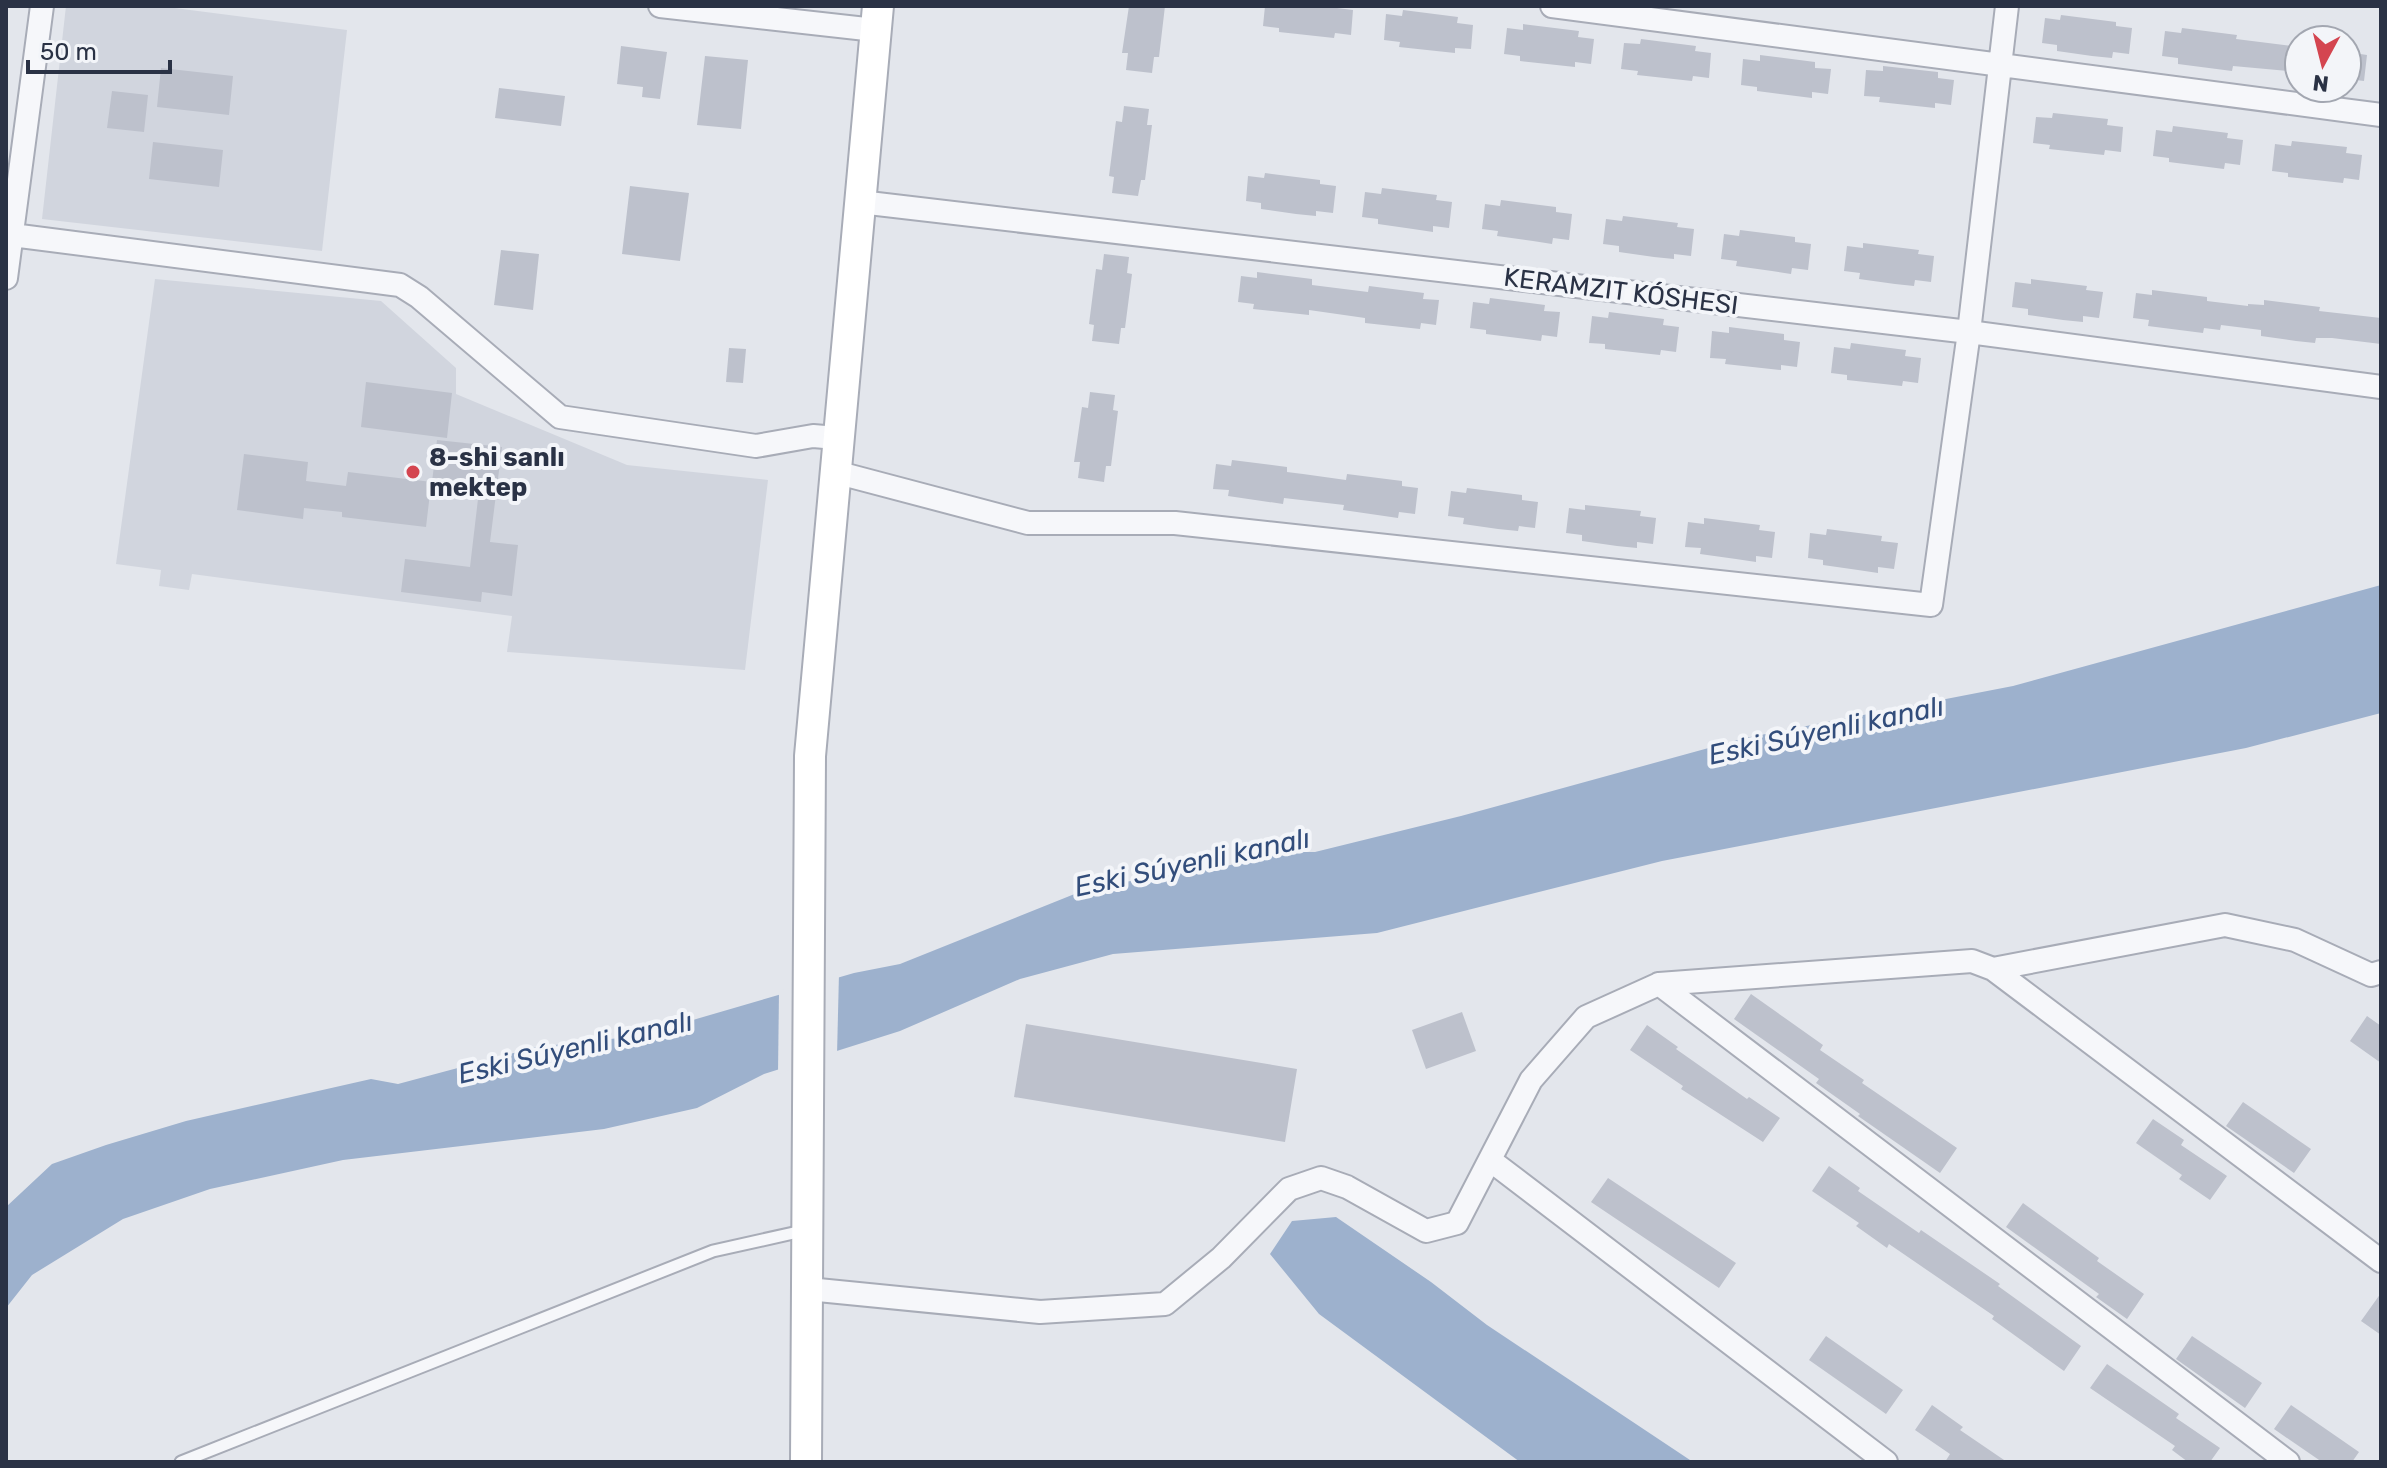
<svg xmlns="http://www.w3.org/2000/svg" width="2387" height="1468" viewBox="0 0 2387 1468" font-family="Rubik,sans-serif">
<style>
.built{fill:#d1d5de}
.water{fill:#9db1cd}
.pier{fill:#e3e6ec}
.building{fill:#bdc1cc}
.lines{fill:none;stroke-linecap:round;stroke-linejoin:round}
.lane-casing{stroke:#a8acb7;stroke-width:15}
.street-casing{stroke:#a8acb7;stroke-width:26}
.secondary-casing{stroke:#a8acb7;stroke-width:34}
.lane{stroke:#f6f7fa;stroke-width:11}
.street{stroke:#f6f7fa;stroke-width:22}
.secondary{stroke:#fff;stroke-width:30}
.poi-dot{fill:#d44550;stroke:#f3f5f9;stroke-width:3}
.labels{text-anchor:middle;stroke-width:8;stroke-linejoin:round;paint-order:stroke}
.street-label{font-size:26px;fill:#2a3245;stroke:#f3f5f9}
.poi-label{font-size:26px;font-weight:bold;fill:#2a3245;stroke:#f3f5f9;text-anchor:start}
.water-label{font-size:28px;font-style:italic;fill:#324d7b;stroke:#f3f5f9}
</style>
<rect width="100%" height="100%" fill="#e3e6ec"/>
<!-- built -->
<path class="built" d="M66,6h93l188,24 -25,221 -280,-32z
M155,279l226,22 75,67v26l171,71 141,15 -23,190 -238,-18 5,-36 -320,-42 -3,16 -30,-4 2,-16 -45,-6z"/>
<!-- water -->
<path class="water" d="M2381,585v128l-135,35 -584,113 -285,72 -264,21 -93,25 -120,52 -136,43 -67,34 -93,21 -261,31 -133,29 -87,30 -91,56 -26,33v-101l46,-43 54,-19 80,-24 185,-42 27,5 138,-37 102,-11 216,-63 46,-9 192,-77 130,-20 63,-15h30l146,-36 284,-78 268,-52z
M1336,1217l95,65 56,43 206,137h-173l-201,-148 -49,-60 22,-33z"/>
<!-- pier -->
<path class="pier" d="M839,973l-2,82 -59,19 1,-83z"/>
<!-- building -->
<path class="building" d="M1129,6h36l-6,51h-5l-2,16 -26,-3 2,-17h-6z
M1265,6h72v2l16,2 -2,25 -16,-2 -1,5 -55,-6v-4l-16,-2z
M1403,10l55,7 -1,6 16,2 -2,24 -16,-1v5l-56,-6 1,-5 -16,-2 2,-26 16,2z
M2061,15l55,7v4l16,2 -3,26 -16,-2 -1,6 -20,-2 -35,-5v-6l-15,-2 3,-25 15,2z
M1523,24l56,7 -1,6 16,2 -3,25 -16,-2v5l-55,-6v-5l-16,-2 3,-26 16,2z
M2182,28l55,7 -1,4 63,8v25l-66,-6 -1,5 -54,-7v-6l-16,-2 3,-25 16,2z
M1641,39l55,7 -1,5 16,2 -2,25 -16,-2 -1,5 -55,-6 1,-4 -17,-2 3,-26 16,1z
M621,46l46,6 -7,47 -18,-2 1,-10 -26,-3z
M2347,52l20,3 -3,26 -17,-2z
M1760,55l55,7v6l16,1 -3,25 -16,-2v6l-55,-7v-4l-16,-2 2,-26 17,2z
M705,56l43,4 -7,69 -44,-4z
M1883,66l55,6v6l16,2 -3,25 -16,-2v5l-56,-6 1,-5 -16,-1 2,-26 17,1z
M161,68l72,8 -4,39 -72,-8z
M499,88l66,8 -4,30 -66,-8z
M112,91l36,4 -4,37 -37,-4z
M1124,106l25,3 -2,16h5l-7,55h-4l-3,16 -26,-3 2,-16 -5,-1 7,-55 6,1z
M2053,113l55,6 -1,6 16,2 -2,25 -16,-2 -1,5 -55,-6 1,-4 -17,-2 3,-26 16,1z
M2173,126l55,7 -1,5 16,2 -3,25 -15,-2 -1,6 -55,-7v-4l-16,-2 3,-26 16,2z
M2292,141l55,6 -1,6 16,2 -3,25 -15,-2 -1,5 -55,-6v-4l-16,-2 3,-27 16,2z
M153,142l70,8 -4,37 -70,-8z
M1265,173l55,7v4l16,2 -3,27 -17,-2v5l-20,-2 -35,-5v-6l-15,-2 2,-25 16,2z
M630,186l59,7 -9,68 -58,-7z
M1382,188l55,7 -1,5 16,2 -3,26 -16,-2v6l-20,-3 -35,-5v-5l-16,-2 3,-25 16,2z
M1501,200l55,7v5l16,2 -3,26 -16,-2 -1,6 -19,-3 -36,-5 1,-5 -16,-2 3,-25 15,2z
M1623,216l55,7 -1,4 17,2 -3,27 -17,-2v5l-20,-2 -35,-5v-6l-16,-2 3,-25 16,2z
M1740,230l55,7v5l16,2 -3,26 -16,-2 -1,6 -19,-3 -36,-5 1,-5 -16,-2 3,-25 15,2z
M1863,243l56,7 -1,4 16,2 -3,26 -16,-2 -1,6 -19,-2 -36,-5 1,-6 -16,-2 3,-25 16,2z
M501,250l38,4 -6,56 -39,-5z
M1104,254l25,3 -2,16 5,1 -7,54h-4l-2,16 -27,-3 2,-16 -5,-1 7,-55 6,1z
M1257,272l55,7v6l56,7 1,-6 55,7 -1,6 16,1 -3,25 -15,-2 -1,6 -55,-6v-5l-56,-8v5l-56,-6 1,-5 -16,-2 3,-26 16,2z
M2031,279l56,7 -1,4 17,2 -4,26 -16,-2v6l-20,-2 -35,-5v-6l-16,-2 3,-25 16,2z
M2152,290l55,7v4l41,5v-2l16,1v-5l56,7 -1,4 62,7v26l-49,-6h-16l-1,5 -19,-2 -35,-5v-6l-40,-5 -1,5 -16,-2 -1,5 -55,-7 1,-6 -16,-2 3,-25 16,2z
M1490,298l55,7 -1,6 16,1 -3,25 -15,-2 -1,6 -55,-7v-4l-16,-2 3,-26 16,2z
M1609,312l55,7 -1,6 16,2 -3,25 -15,-2 -1,5 -55,-6v-5l-16,-1 3,-27 16,2z
M1729,327l55,7v6l16,2 -3,25 -16,-2v5l-56,-6 1,-5 -16,-1 2,-27 17,2z
M1851,343l55,7 -1,6 16,2 -3,25 -15,-2 -1,5 -55,-6v-5l-16,-2 3,-26 16,2z
M729,348l17,1 -3,34 -17,-1z
M366,382l86,11 -5,45 -86,-11z
M1090,392l25,3 -2,15 5,1 -7,55h-5l-2,16 -26,-4 2,-16h-6l8,-55 6,1z
M437,440l65,7 -12,95 28,3 -6,51 -30,-4 -1,10 -80,-10 4,-33 65,8 8,-68 -48,-6 -4,34 -84,-10v-5l-38,-4 -1,11 -66,-9 7,-56 64,8 -2,19 40,5 2,-14 84,10z
M1232,460l55,7v5l16,2 43,6 1,-6 55,7v5l16,2 -3,26 -16,-2 -1,6 -55,-8 1,-5 -60,-7 -1,6 -55,-8 1,-6 -16,-1 3,-25 15,2z
M1467,488l55,7v5l16,2 -3,26 -16,-2 -1,5 -20,-2 -35,-5 1,-6 -16,-2 3,-25 15,2z
M1585,505l56,6 -1,5 16,2 -3,26 -16,-2v6l-20,-2 -35,-5v-6l-16,-2 3,-25 16,2z
M1704,518l56,7 -1,5 16,2 -3,26 -16,-2v6l-20,-3 -36,-5 1,-6 -16,-1 3,-25 16,2z
M1827,529l55,7 -1,5 17,2 -4,26 -16,-2v6l-20,-3 -35,-5v-5l-15,-2 2,-25 16,2z
M1751,994l72,51 -3,5 44,30 -2,3 95,65 -17,25 -82,-57 2,-2 -44,-31 3,-4 -85,-60z
M1462,1012l14,39 -50,18 -14,-39z
M2367,1016l14,10v37l-31,-22z
M1026,1024l271,45 -12,73 -271,-45z
M1647,1025l31,22 -2,2 71,50 2,-2 31,21 -17,24 -82,-53 2,-3 -53,-36z
M2243,1102l68,47 -17,24 -68,-47z
M2153,1119l31,21 -3,5 46,31 -17,24 -31,-21 3,-4 -46,-32z
M1829,1166l31,22 -2,3 61,42 2,-3 79,54 -2,2 83,60 -17,25 -72,-52 2,-3 -105,-72 -2,4 -31,-22 3,-3 -47,-32z
M1608,1178l128,85 -17,25 -128,-86z
M2023,1203l76,55 -2,3 47,33 -17,25 -31,-22 3,-3 -93,-67z
M2381,1293v42l-20,-14z
M1826,1336l77,54 -17,24 -77,-54z
M2192,1336l70,47 -17,25 -69,-49z
M2107,1364l72,50 -3,4 44,30 -10,14h-22l-16,-12 3,-4 -85,-58z
M1932,1405l31,22 -3,3 47,32h-62l5,-8 -35,-24z
M2291,1405l68,47 -7,10h-30l-48,-33z"/>
<g class="lines">
<defs>
<path id="lane" d="M181,1462l532,-211 94,-21"/>
<path id="street" d="M660,6l215,24
M1552,6l829,109
M860,202l1109,130 412,55
M12,235l388,50 19,12 141,120 196,29 57,-10 24,2
M6,278l36,-272
M835,472l193,51h147l756,82 38,-273 38,-326
M1993,969l388,292
M1659,984l629,478
M1490,1160l396,302
M808,1289l232,23 125,-8 56,-46 68,-69 32,-11 26,9 79,44 31,-8 74,-143 55,-63 73,-33 313,-23 21,8 232,-44 70,15 76,35 10,-3"/>
<path id="secondary" d="M806,1462l4,-706 68,-750"/>
</defs>
<!-- lane casing -->
<use href="#lane" class="lane-casing"/>
<!-- street casing -->
<use href="#street" class="street-casing"/>
<!-- secondary casing -->
<use href="#secondary" class="secondary-casing"/>
<!-- lane -->
<use href="#lane" class="lane"/>
<!-- street -->
<use href="#street" class="street"/>
<!-- secondary -->
<use href="#secondary" class="secondary"/>
</g>
<!-- markers -->
<circle class="poi-dot" cx="413" cy="472" r="8"/>
<g class="labels">
<!-- street labels -->
<g class="street-label">
<text transform="translate(1621 291) rotate(7)" y="9">KERAMZIT KÓSHESI</text>
</g>
<!-- poi labels -->
<g class="poi-label">
<text x="429" y="466">8-shi sanlı<tspan x="429" dy="30">mektep</tspan></text>
</g>
<!-- water labels -->
<g class="water-label">
<text transform="translate(1826 730) rotate(-12)" y="10">Eski Súyenli kanalı</text>
<text transform="translate(1192 862) rotate(-12)" y="10">Eski Súyenli kanalı</text>
<text transform="translate(575 1047) rotate(-13)" y="10">Eski Súyenli kanalı</text>
</g>
</g>
<!-- border -->
<rect width="2387" height="1468" fill="none" stroke="#2a3245" stroke-width="16"/>
<!-- north arrow -->
<g transform="translate(2323 64) rotate(187)"><circle r="38" fill="#f3f5f9" stroke="#a3a7b1" stroke-width="2"/>
<path d="M0-6L14 30L0 20L-14 30Z" fill="#d44550"/>
<text y="-12" font-size="22" font-weight="bold" text-anchor="middle" fill="#2a3245">N</text>
</g>
<!-- scale -->
<path d="M28 60v12h142v-12" fill="none" stroke="#2a3245" stroke-width="4"/>
<text x="40" y="60" font-size="24" fill="#2a3245" stroke="#f3f5f9" stroke-width="6" paint-order="stroke">50 m</text>
</svg>
